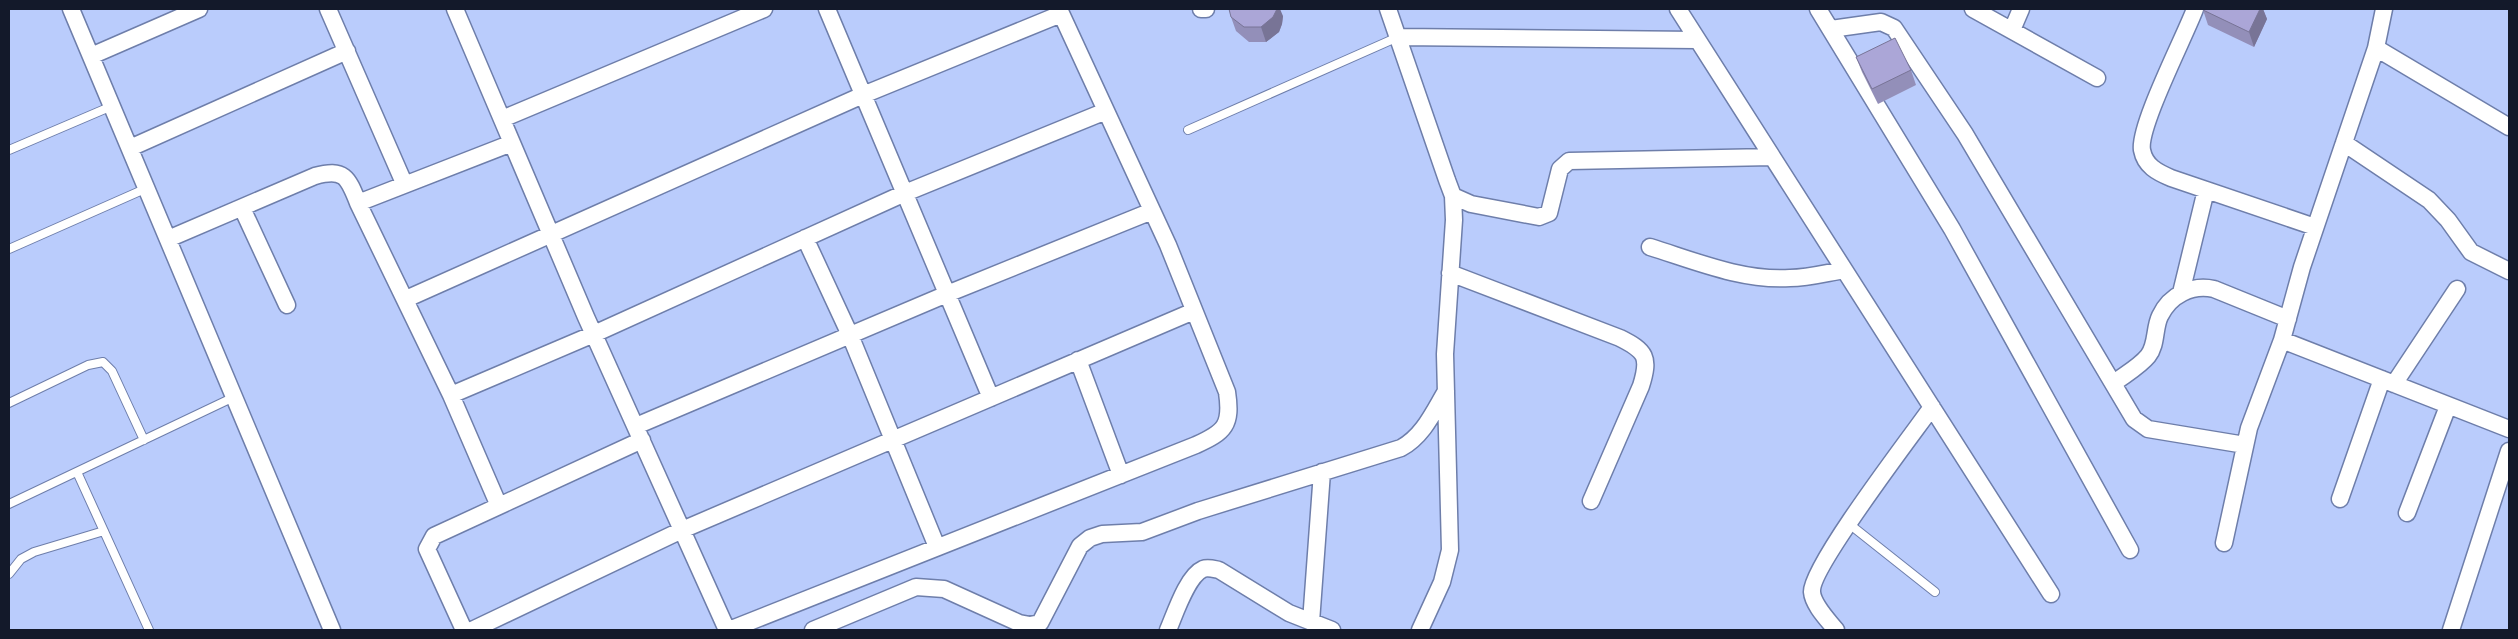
<svg xmlns="http://www.w3.org/2000/svg" width="2518" height="639" viewBox="0 0 2518 639" font-family="Cabin,sans-serif">
<style>
.lines{fill:none;stroke-linecap:round;stroke-linejoin:round}
.lane-casing{stroke:#6e7eaa;stroke-width:10}
.street-casing{stroke:#6e7eaa;stroke-width:19}
.lane{stroke:#fff;stroke-width:8}
.street{stroke:#fff;stroke-width:16}
.wall{fill:#938fb9}
.shaded-wall{fill:#787496}
.building{fill:#aba6d7;stroke:#787496}
</style>
<rect width="100%" height="100%" fill="#baccfc"/>
<g class="lines">
<defs>
<path id="lane" d="M1188,130l210,-93
M9,150l103,-44
M9,249l138,-61
M9,403l79,-38 15,-3 9,9 32,69
M77,472l72,158
M9,504l225,-107
M1848,523l87,69
M9,574l12,-15 13,-7 70,-21"/>
<path id="street" d="M71,9l261,621
M328,9l76,174
M455,9l131,308 141,313
M827,9l164,389
M1201,9h5
M1388,9l59,171 6,16 1,24 -9,134 5,196 -8,32 -22,48
M1678,9l373,585
M1818,9l134,220 178,321
M1973,9l124,69
M2195,9c-10,27 -57,118 -53,141 3,16 15,22 29,28l144,49
M1831,29l50,-7 13,6 71,106 169,285 14,10 97,16
M2012,30l9,-21
M1398,37l299,3
M2376,48l133,79
M91,56l108,-47
M502,119l262,-110
M2344,143l85,57 19,20 23,32 38,19
M130,148l217,-97
M1453,196l18,8 68,13 10,-4 11,-44 9,-8 203,-4
M358,203l154,-60
M242,208l45,97
M805,238l45,97 87,212
M168,239l147,-63c29,-8 33,1 43,27l93,192 48,111
M1650,247c45,14 92,34 140,31 18,0 36,-5 54,-8
M1450,273l170,65c26,13 30,19 21,48l-50,115
M2181,293l25,-103
M406,299l457,-204 198,-81
M2282,340l227,89
M1078,360l43,115
M2114,383c10,-8 25,-16 34,-27 9,-11 6,-28 12,-40 10,-21 32,-32 54,-27l74,30
M2394,384l63,-95
M451,395l143,-61 311,-141 201,-82
M636,426l311,-132 205,-83
M2340,499l42,-120
M2407,513l41,-107
M2224,543l25,-115 33,-88 20,-73 74,-219 8,-39
M1311,622l11,-150
M464,630l-37,-81 7,-13 208,-96
M472,630l210,-100 512,-219
M729,630l467,-185c29,-13 36,-20 31,-53l-59,-147 -109,-236
M813,630l103,-43 28,2 75,34 11,2 10,-2 40,-77 10,-8 12,-4 40,-2 56,-21 203,-63c22,-12 32,-35 45,-57
M1168,630c7,-16 19,-54 35,-61 5,-2 11,0 16,1l70,43 43,17
M1836,630c-8,-10 -23,-25 -24,-38 -2,-24 100,-157 120,-185
M2451,630l58,-179"/>
</defs>
<!-- lane casing -->
<use href="#lane" class="lane-casing"/>
<!-- street casing -->
<use href="#street" class="street-casing"/>
<!-- lane -->
<use href="#lane" class="lane"/>
<!-- street -->
<use href="#street" class="street"/>
</g>
<!-- wall -->
<path class="wall" d="M2204,9h59l4,10 -13,28 -46,-22 -5,-15z
M1283,16l-1,8 -3,8 -13,10h-17l-13,-11 -5,-14z
M1856,57l55,13 5,15 -38,19 -16,-32z"/>
<!-- shaded-wall -->
<path class="shaded-wall" d="M1277,9h3l3,7 -1,8 -3,8 -13,10 -5,-15z
M2260,9h3l4,10 -13,28 -5,-15z"/>
<!-- building -->
<path class="building" d="M1229,9h48l-4,8 -12,10h-17l-13,-10z
M2204,9h56l-11,23 -46,-22z
M1895,38l16,32 -39,19 -16,-32z"/>
<!-- border -->
<rect width="2518" height="639" fill="none" stroke="#13192a" stroke-width="20"/>
</svg>
